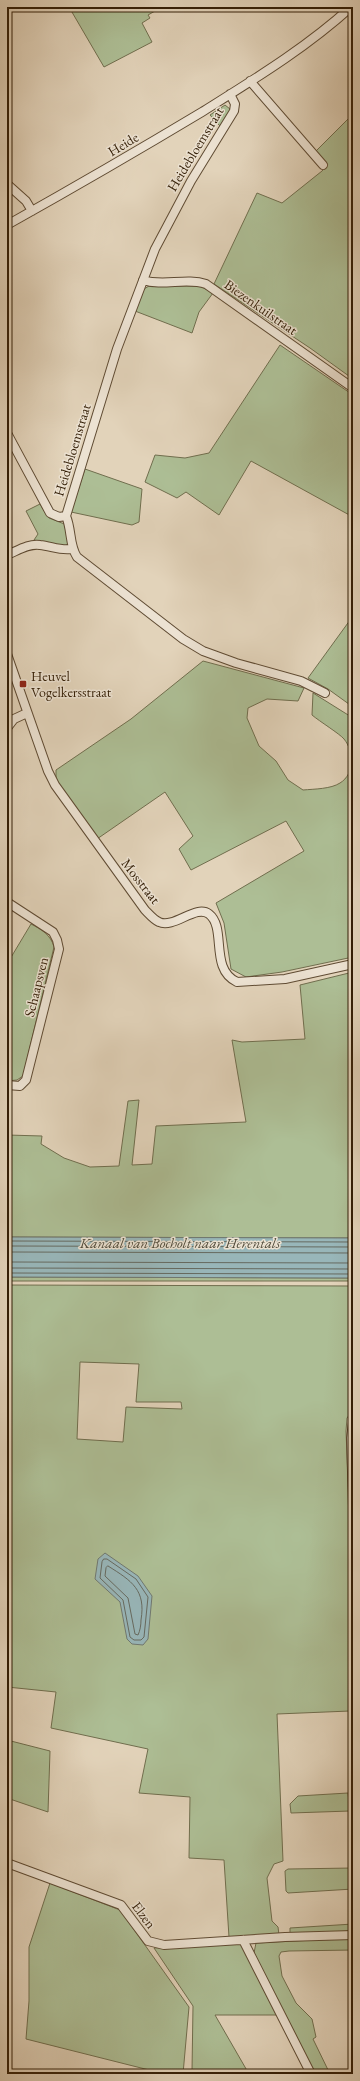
<svg xmlns="http://www.w3.org/2000/svg" width="360" height="2081" viewBox="0 0 360 2081" font-family="'EB Garamond',serif">
<style>
.green{fill:#adbe95;stroke:#706e4e;fill-rule:evenodd}
.water{fill:#98b6b9;stroke:#707971}
.lines{fill:none;stroke-linecap:round;stroke-linejoin:round}
.shore{stroke:#666a60;stroke-width:1}
.minor-casing{stroke:#5f4b33;stroke-width:10}
.minor{stroke:#ece2d2;stroke-width:8}
.poi-dot{fill:#8f2418;stroke:#ece2d2;stroke-width:1.5}
.labels{text-anchor:middle;stroke-width:3;stroke-linejoin:round;paint-order:stroke}
.street-label{font-size:14px;fill:#331e06;stroke:#ece2d2}
.poi-label{font-size:14px;fill:#331e06;stroke:#ece2d2;text-anchor:start}
.water-label{font-size:15px;font-style:italic;fill:#514c3c;stroke:#ece2d2}
</style>
<rect width="100%" height="100%" fill="#e2d3ba"/>
<filter id="stains"><feTurbulence type="fractalNoise" baseFrequency=".005" numOctaves="4"/><feColorMatrix values="0 0 0 0 .2 0 0 0 0 .09 0 0 0 0 .02 0 0 0 .5 -.17"/></filter>
<radialGradient id="worn" r=".72"><stop offset=".6" stop-color="#630" stop-opacity="0"/><stop offset="1" stop-color="#630" stop-opacity=".3"/></radialGradient>
<!-- green -->
<path class="green" d="M69,7h93l-14,8 2,3 -8,5 10,19 -48,25z
M225,105l5,4 -1,4 -9,13 -10,-11z
M353,114v265l-43,-31 -96,-64 43,-91 25,10 40,-32 6,-6 -12,-14z
M149,286h51l13,7 -14,19 -7,21 -57,-22 9,-22z
M280,345l73,50v122l-102,-56 -32,54 -33,-23 -9,6 -32,-16 10,-27 30,3 24,-5z
M85,469l57,20 -3,33 -7,3 -61,-13z
M40,504l9,14 18,7 2,18 -4,3 -31,-6 4,-6 -12,-23z
M353,616v91l-25,-18 -20,-11z
M203,661l101,27 -6,13 -31,-2 -19,9 -1,10 12,28 17,15 12,19 15,10c11,-1 28,-1 37,-7 15,-9 14,-32 4,-44 -4,-5 -25,-18 -32,-24l1,-22 40,25v239l-71,15 -36,5 -15,-8 -7,-46 -8,-20 88,-52 -18,-30 -95,49 -12,-21 14,-13 -28,-44 -68,47 -37,-52 -4,-9v-8l75,-51z
M31,924c10,5 20,11 23,23l-31,129 -6,4 -10,1v-117z
M353,972v266l-346,-1v-102l35,1 -1,8 23,14 26,9 29,-1 9,-65 11,-1 -7,65 20,-1 4,-38 90,-4 -14,-82 10,2 63,-3 -5,-54z
M7,1277l346,1v3h-346z
M7,1285l346,1v124l-6,8 -1,13 7,169v166l-3,-55 -73,3 6,147 -9,3 -7,14 5,43 6,6 1,8 -50,2 -5,-77 -35,-2 1,-61 -51,-4 9,-44 -97,-21 5,-36 -49,-5zM80,1362l59,2 -3,38h45l1,7 -56,-2 -3,35 -46,-3z
M7,1740l43,11 -2,61 -41,-14z
M348,1793l2,18 -59,2 -1,-9 8,-8z
M353,1868v21l-65,4 -2,-2 -1,-20 3,-2z
M50,1883l70,27 69,97 -6,67h-18l-139,-35 3,-38v-54z
M353,1924v7l-63,3v-6z
M353,1938v12l-64,1 -8,1 -2,4 3,20 14,27 16,16 4,18 -3,2 17,35h-16l-60,-121 2,-10z
M241,1943l36,72h-62l34,59 -57,-3 1,-65 -39,-58z"/>
<!-- water -->
<path class="water" d="M7,1237l346,1v40l-346,-1z
M105,1553l33,23 14,20 -4,43 -5,6 -11,-1 -5,-5 -7,-37 -25,-23 3,-20z"/>
<g class="lines">
<!-- shore -->
<path class="shore" d="M7,1241l346,1
M7,1246l346,1
M7,1252l346,1
M7,1262l346,1
M7,1268l346,1
M7,1273l346,1
M104,1559h3l29,20 12,18 -4,40 -3,3h-7l-4,-3 -7,-37 -23,-22 2,-16z
M108,1566c24,15 38,24 33,54 0,5 -1,11 -3,15l-3,-1 -7,-36 -23,-22 1,-8z"/>
<defs>
<path id="minor" d="M250,81l73,84
M230,94l5,10 -1,7 -43,70 -36,68 -38,100 -51,167c6,14 3,29 11,41l106,82 20,12 33,12 65,18 24,12
M7,184l19,17 6,10
M7,225c66,-37 130,-74 195,-113 51,-32 104,-64 149,-105
M143,280c20,7 43,-3 63,4l147,104
M7,433l43,80 9,4 7,-1
M7,555c10,-4 22,-12 33,-10 11,1 20,6 32,4
M7,654l41,117 7,14 90,125c4,4 9,10 14,12 15,7 37,-18 50,-8 18,14 0,55 28,68l48,-3 68,-15
M7,728l7,-9 13,-6
M7,902l46,30 4,8 2,9 -33,131 -6,6 -13,-1
M353,1422l-2,16 2,68
M7,1863l114,42 27,36 16,4 121,-8 68,-2
M243,1940l68,134"/>
</defs>
<!-- minor casing -->
<use href="#minor" class="minor-casing"/>
<!-- minor -->
<use href="#minor" class="minor"/>
</g>
<!-- markers -->
<rect class="poi-dot" x="19" y="680" width="8" height="8" rx="2"/>
<g class="labels">
<!-- street labels -->
<g class="street-label">
<text transform="translate(123 144) rotate(-31)" y="5">Heide</text>
<text transform="translate(195 149) rotate(-59)" y="5">Heidebloemstraat</text>
<text transform="translate(261 307) rotate(35)" y="5">Biezenkuilstraat</text>
<text transform="translate(72 450) rotate(-73)" y="5">Heidebloemstraat</text>
<text transform="translate(141 881) rotate(52)" y="5">Mosstraat</text>
<text transform="translate(36 987) rotate(-76)" y="5">Schaapsven</text>
<text transform="translate(144 1915) rotate(53)" y="5">Elzen</text>
</g>
<!-- poi labels -->
<g class="poi-label">
<text x="31" y="681">Heuvel<tspan x="31" dy="16">Vogelkersstraat</tspan></text>
</g>
<!-- water labels -->
<g class="water-label">
<text x="180" y="1248">Kanaal van Bocholt naar Herentals</text>
</g>
</g>
<!-- margin -->
<rect width="360" height="2081" fill="none" stroke="#e2d3ba" stroke-width="24"/>
<rect x="8" y="8" width="344" height="2065" fill="none" stroke="#331e06" stroke-width="2"/>
<rect x="12" y="12" width="336" height="2057" fill="none" stroke="#331e06"/>
<rect width="100%" height="100%" filter="url(#stains)"/>
<rect width="100%" height="100%" fill="url(#worn)"/>
</svg>
